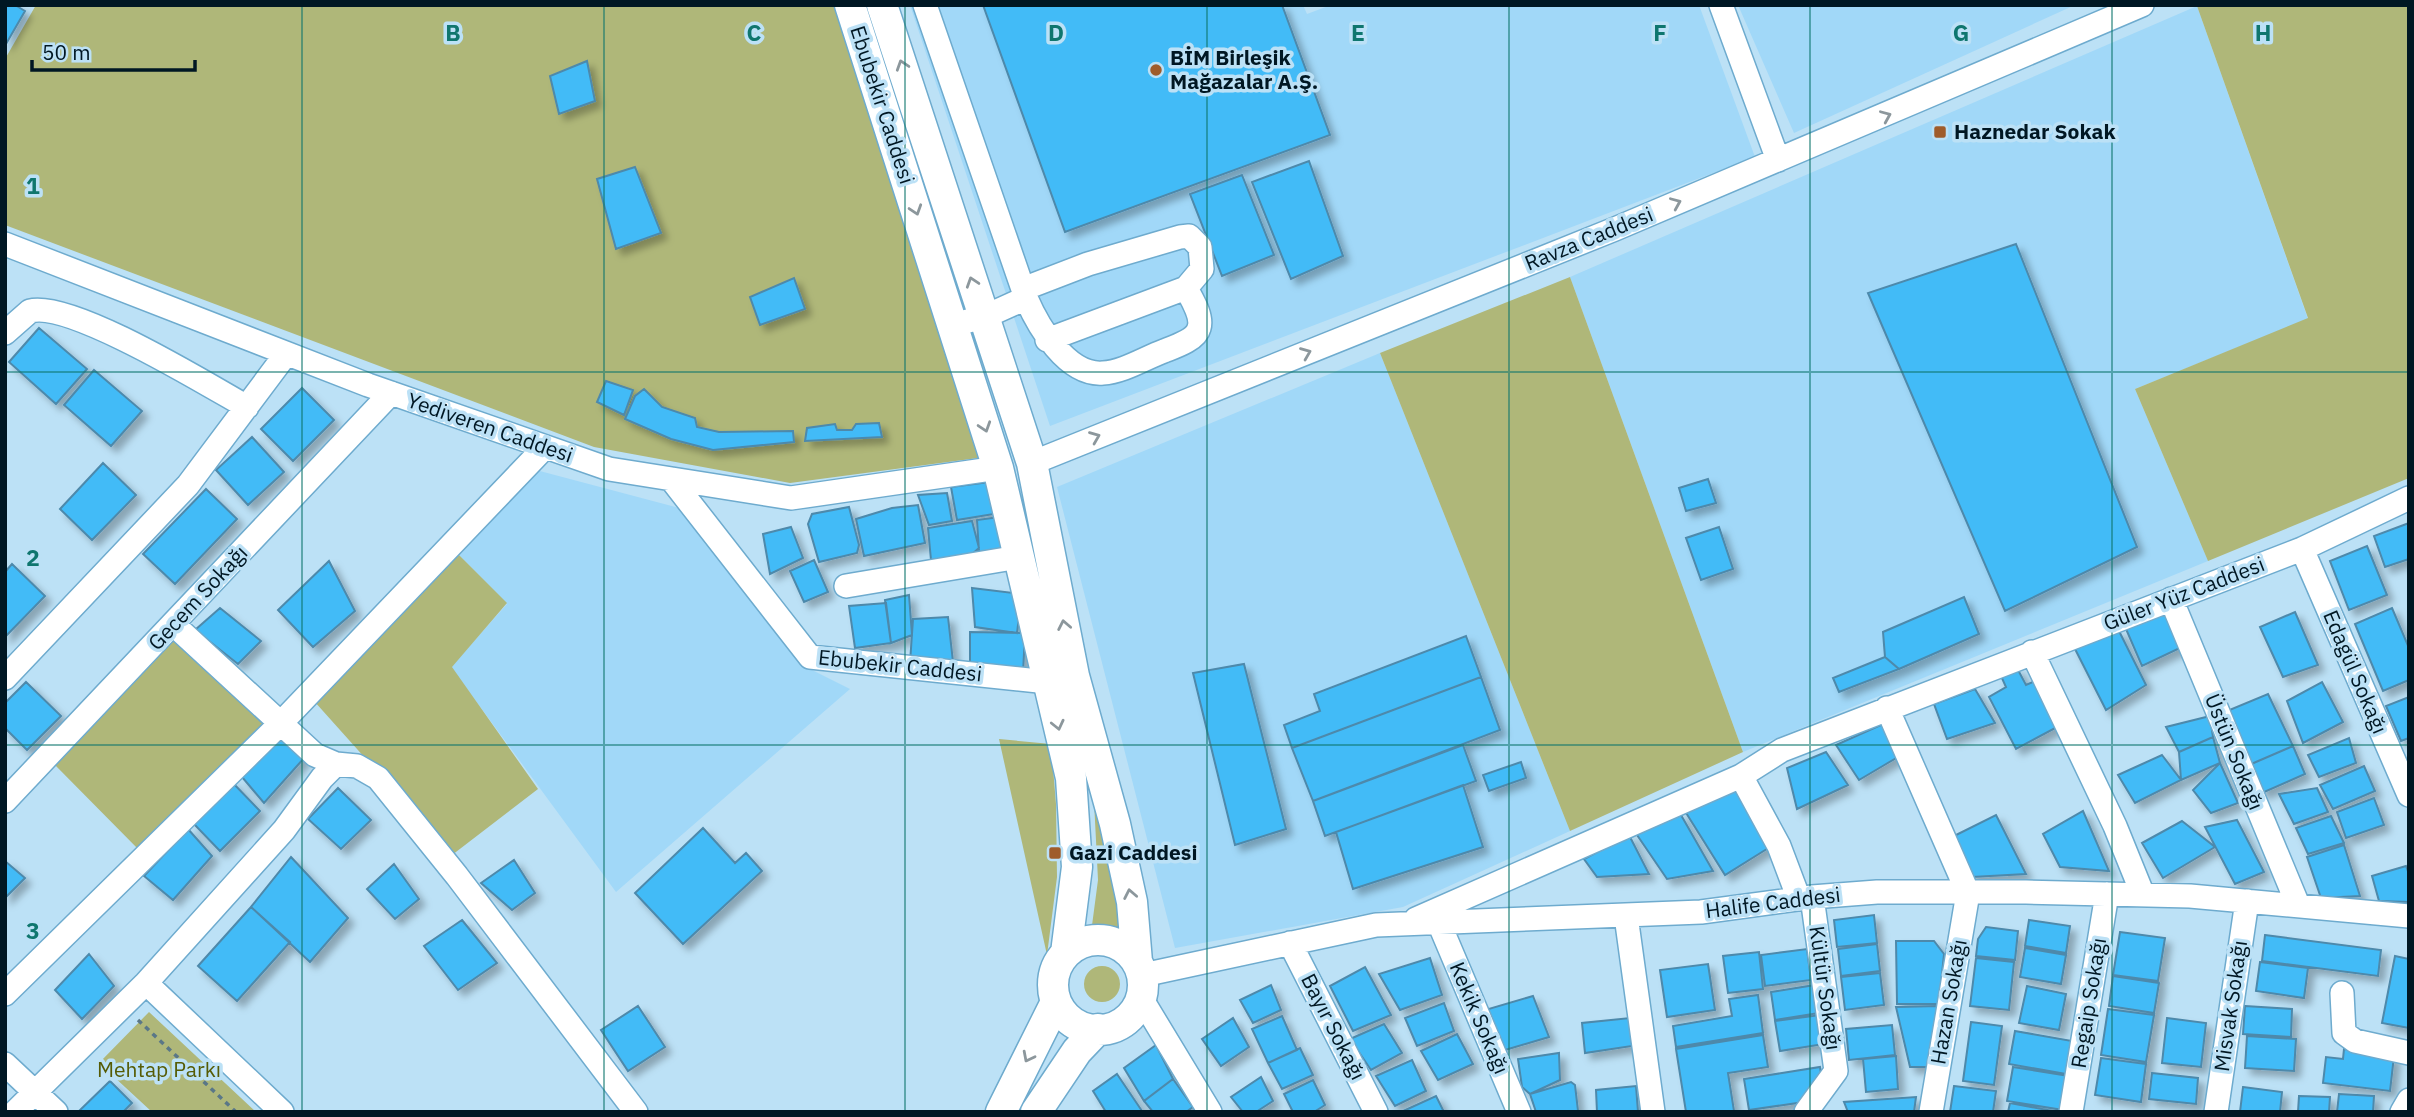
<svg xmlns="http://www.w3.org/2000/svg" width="2414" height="1117" viewBox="0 0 2414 1117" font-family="'IBM Plex Sans',sans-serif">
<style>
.built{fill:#a1d8f8}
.green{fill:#afb779}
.building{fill:#42bbf7;stroke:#4d89ab;stroke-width:2;filter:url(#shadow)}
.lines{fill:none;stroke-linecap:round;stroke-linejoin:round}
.minor-casing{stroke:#6eabce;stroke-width:26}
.major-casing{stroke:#6eabce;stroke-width:33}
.path{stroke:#5a7787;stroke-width:3.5;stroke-dasharray:5 5;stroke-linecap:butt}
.minor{stroke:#fff;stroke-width:23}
.major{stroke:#fff;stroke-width:30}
.oneway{stroke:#8c979c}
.grid{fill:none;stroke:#0f766e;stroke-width:2;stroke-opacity:0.55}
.poi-dot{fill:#9f5c2b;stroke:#bce1f6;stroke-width:2.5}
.labels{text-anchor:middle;stroke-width:7;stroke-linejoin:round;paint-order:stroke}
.poi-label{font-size:21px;font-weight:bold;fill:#001723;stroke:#bce1f6;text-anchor:start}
.street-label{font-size:21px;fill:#001723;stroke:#bce1f6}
.park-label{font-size:21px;fill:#555b05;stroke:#bce1f6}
.grid-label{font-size:23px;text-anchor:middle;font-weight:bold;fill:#0f766e;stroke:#bce1f6;stroke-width:7;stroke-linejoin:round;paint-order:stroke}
</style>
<defs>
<filter id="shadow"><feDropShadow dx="6" dy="6" stdDeviation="3.5" flood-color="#0004"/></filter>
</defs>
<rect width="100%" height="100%" fill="#bce1f6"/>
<!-- built -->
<path class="built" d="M910,5h393l4,9 24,-9h368l56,152 -705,269z
M1738,5h337l-281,128z
M2197,6l111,313 -173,70 73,172 -465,191 -173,-475z
M1380,353l190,478 -167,76 -228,41 -118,-461z
M536,470l147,39 127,160 40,20 -234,203 -165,-225 56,-63 -49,-50z"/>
<!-- green -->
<path class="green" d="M36,5h798l144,453 -188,25 -196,-36 -589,-222v-166z
M2409,5v473l-201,83 -73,-172 173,-71 -111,-312z
M1570,277l173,475 -173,79 -190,-478z
M458,554l49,49 -55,64 86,122 -86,66 -138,-154z
M177,636l92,90 -129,125 -85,-86z
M999,739l52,5 5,60 1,73 -10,78z
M1094,801l35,136 -38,-4 7,-53z
M1084 984a18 18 0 1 1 36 0a18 18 0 1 1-36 0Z
M149,1012l107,100h-104l-53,-49z"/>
<!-- building -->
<path class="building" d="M5,5h10l10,6 -19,33z
M983,5h299l48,130 -265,97z
M587,61l8,40 -36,13 -9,-38z
M1309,161l34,95 -52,23 -39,-97z
M635,167l26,66 -45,16 -19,-70z
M1242,175l32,80 -52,21 -32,-82z
M2016,244l121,303 -132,64 -137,-318z
M794,278l11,31 -45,16 -10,-28z
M39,328l48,41 -31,35 -47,-42z
M94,370l48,41 -31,35 -47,-41z
M606,381l27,9 -9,25 -27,-13z
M302,388l32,32 -41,41 -32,-32z
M644,389l18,18 33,11 2,9 22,5 74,-1 1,11 -81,8 -42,-11 -46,-20 10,-23z
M879,423l3,14 -77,4 2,-13 28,-4 2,6h15l4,-6z
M252,437l32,35 -36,33 -32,-35z
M103,463l33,32 -44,45 -32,-31z
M1708,479l8,24 -30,8 -7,-23z
M997,481l3,32 -43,7 -6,-33z
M206,489l31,30 -62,65 -32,-30z
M947,493l5,28 -23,4 -11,-30z
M918,505l7,38 -61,13 -8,-37 36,-11z
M849,507l10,38 -2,8 -38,9 -11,-38 4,-10z
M1007,516l2,33 -30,3 -2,-32z
M972,521l7,27 -8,7 -40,5 -3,-32z
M2409,523v36l-24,8 -11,-31z
M791,527l12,31 -33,16 -7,-40z
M1719,527l14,42 -32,11 -15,-42z
M2367,546l20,49 -38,15 -19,-49z
M814,560l14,32 -24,10 -14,-31z
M329,561l26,50 -42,36 -35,-37z
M12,564l33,32 -40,41v-65z
M972,588l50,6 -5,39 -42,-6z
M909,595l3,40 -21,8 -6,-43z
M1964,597l15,37 -80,35 -14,-12 -2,-25z
M886,603l5,40 -36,5 -6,-42z
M220,608l41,33 -23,23 -43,-34z
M2392,608l17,40v32l-26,11 -28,-67z
M2166,611l16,36 -40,19 -16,-37z
M2295,612l23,53 -35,12 -23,-50z
M948,617l5,45 -43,1 3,-44z
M2119,631l27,54 -40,25 -32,-63z
M970,632l55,1 -2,40 -53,-4z
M1466,636l15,41 -189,71 -8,-23 36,-14 -6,-17z
M1885,657l14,12 -60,23 -6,-14z
M1244,664l42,165 -51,16 -42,-172z
M2017,668l9,17 9,-4 24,45 -43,23 -27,-52 17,-10 -5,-11z
M1481,677l19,53 -187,71 -21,-53z
M26,682l35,34 -34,34 -22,-22v-25z
M2322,682l21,40 -40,21 -16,-42z
M1975,689l20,34 -48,16 -13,-35z
M2268,694l25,52 -44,19 -22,-54z
M2409,697v41l-8,3 -15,-35z
M2210,716l3,21 -34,15 -13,-25z
M1883,724l20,30 -44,26 -23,-35z
M280,735l25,22 -41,46 -22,-26z
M2213,737l7,26 -39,17 -2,-28z
M2349,738l7,25 -37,14 -11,-22z
M1463,745l13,36 -151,55 -12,-35z
M2293,746l12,28 -43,19 -13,-28z
M1826,752l22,33 -51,24 -10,-41z
M2162,755l19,25 -46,23 -17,-28z
M1521,762l5,16 -37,13 -6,-16z
M2220,763l18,40 -27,10 -18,-23z
M2364,766l11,25 -42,18 -13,-24z
M231,781l29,30 -40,40 -27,-28z
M1463,785l20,62 -130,42 -17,-57z
M1738,785l32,62 -45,28 -42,-67z
M338,788l33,32 -30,29 -33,-30z
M2317,788l11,24 -34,12 -15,-30z
M2374,798l10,27 -38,13 -9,-26z
M2083,811l26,60 -49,-4 -17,-33z
M1681,815l32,56 -46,8 -32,-47z
M1996,815l30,59 -54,3 -22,-39z
M2331,816l13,27 -36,11 -12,-26z
M2237,820l27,52 -29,12 -30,-57z
M2182,821l33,26 -52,31 -21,-35z
M703,828l32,35 11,-10 16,18 -79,73 -48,-51z
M188,829l24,27 -39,44 -29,-24z
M1629,835l20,39 -52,3 -13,-18z
M2344,845l16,51 -39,2 -14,-41z
M291,857l57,61 -38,44 -59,-55z
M514,860l21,33 -23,17 -31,-27z
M5,861l20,17 -20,20z
M394,864l25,35 -24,20 -28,-30z
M2406,866l3,8v28l-30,-1 -7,-25z
M251,907l39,35 -53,59 -39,-35z
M1874,915l3,28 -40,4 -3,-27z
M462,920l35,43 -39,27 -34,-44z
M2029,920l41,6 -4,27 -41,-7z
M1986,927l32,4 -3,29 -39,-4 2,-17z
M2120,932l45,6 -7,43 -45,-6z
M2265,935l116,15 -3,26 -116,-15z
M1896,941h38l10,13 -5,50h-42z
M1877,944l3,27 -39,5 -3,-27z
M2025,948l41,7 -5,29 -41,-7z
M1807,949l4,31 -46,6 -4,-31z
M1759,952l4,37 -35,4 -5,-37z
M89,954l25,32 -32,33 -27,-29z
M2395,956l14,3v69l-27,-5z
M1430,958l12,37 -42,15 -21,-36z
M1976,958l38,4 -5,48 -39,-4z
M2260,962l48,6 -4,30 -48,-7z
M1708,964l7,46 -48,7 -7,-47z
M1365,967l26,48 -38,16 -23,-45z
M1880,973l4,32 -39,5 -4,-33z
M2113,976l46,7 -5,30 -45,-7z
M1271,985l10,25 -28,13 -13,-23z
M1815,985l4,28 -44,7 -4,-28z
M2027,986l39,8 -7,36 -40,-7z
M1758,995l5,38 -87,14 -3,-21 59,-10 -3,-17z
M1533,996l16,41 -44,13 -20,-40z
M1444,1003l10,28 -37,15 -12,-28z
M638,1006l27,41 -37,24 -27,-41z
M1939,1006l-9,61h-20l-14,-60z
M2245,1006l47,3 -1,28 -48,-3z
M2108,1009l46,6 -8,47 -45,-7z
M1820,1015l4,29 -44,7 -5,-30z
M1282,1016l15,34 -29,13 -16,-34z
M1233,1018l16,29 -28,19 -19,-27z
M1630,1018l2,28 -47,7 -3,-30z
M2167,1018l39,5 -5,44 -39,-4z
M1971,1022l31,4 -8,59 -31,-4z
M1384,1024l18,29 -31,17 -21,-31z
M1892,1025l3,30 -46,5 -3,-31z
M2015,1031l57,10 -6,33 -57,-10z
M1457,1034l16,30 -35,16 -17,-29z
M1763,1035l5,32 -40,6 6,38 -48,1 -10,-63z
M2247,1036l49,3 -2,32 -49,-3z
M1156,1045l17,34 -29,22 -20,-33z
M1300,1048l13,27 -31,14 -14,-26z
M2344,1049l50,7 -4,35 -67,-8 3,-26 17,2z
M1559,1053l1,27 -30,14 -8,-7 -4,-28z
M1896,1056l2,33 -32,3 -3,-33z
M2101,1058l45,6 -5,38 -46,-7z
M1412,1060l14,31 -31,15 -19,-30z
M1820,1067l2,13 -18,22 -55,8 -5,-31z
M2013,1067l56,9 -6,34 -56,-9z
M2152,1073l46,5 -2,26 -47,-5z
M1117,1074l25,37 -36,1 -13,-21z
M1261,1077l12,24 -17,11h-13l-12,-15z
M1173,1079l20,28 -7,5h-33l-9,-11z
M1313,1080l12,25 -11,7h-21l-9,-18z
M110,1081l22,22 -9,9h-45z
M1571,1082l4,3 3,26 -42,1 -6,-18z
M1636,1086l2,26h-41l-1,-22z
M1954,1086l42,5 -3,21h-43z
M2243,1087l39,5 -2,20h-40z
M2339,1094l35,2 -1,16h-36z
M1436,1096l8,16h-43z
M2299,1096l31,1 -1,15h-31z
M1916,1097l-2,15h-66l-4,-10z
M2010,1103l48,9h-50z"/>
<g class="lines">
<defs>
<path id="minor" d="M925,5l101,293 -42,19 -32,8
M1721,5l57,155
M5,244l363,141 241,84 182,29 207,-30
M1023,289l65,-25 92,-27 9,-1 11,11 2,22 -16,19 -139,52
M1026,298c12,28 41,78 77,75 20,-1 42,-15 61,-22 10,-4 32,-11 35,-23 4,-12 -8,-30 -13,-40
M5,333l25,-22c40,-11 178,74 217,96
M1032,463l583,-234 527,-224
M671,479l139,178 238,25
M2302,549l107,246
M846,586l172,-29
M2171,599l127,306
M173,624l142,131 21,9 21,2 21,12 79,98 179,236
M2032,652l83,174 28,69
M5,678l183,-193 98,-131
M1887,708l81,185 -37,219
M1741,776l38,70 20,53
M5,801l386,-408
M1626,916l27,196
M1416,919l325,-143 41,-26 520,-201 107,-51
M1439,923l80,189
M1290,943l86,169
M1143,975l233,-50 325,-13 111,-15 65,-5h149l164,4 219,20
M146,983l136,129
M2342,993l2,40 11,8 54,12
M5,994l276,-271 264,-276
M1141,998l69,114
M5,1064l51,48
M15,1112l131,-129 138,-153 38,-52 14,-14
M1806,1112l30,-41 -24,-174
M2071,1112l36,-218
M2216,1112l31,-211
M2402,1112l7,-12"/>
<path id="major" d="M850,5l148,463 73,310 6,89 -11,86
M882,5l150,458 42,213 41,148 17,78 5,60
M1053 985a45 45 0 1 1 90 0a45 45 0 1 1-90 0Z
M1001,1112l55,-110
M1036,1112l41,-61 21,-22"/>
</defs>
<!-- minor casing -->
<use href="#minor" class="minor-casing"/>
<!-- major casing -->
<use href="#major" class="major-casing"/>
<!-- path -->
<path class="path" d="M138,1020l98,92"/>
<!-- minor -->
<use href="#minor" class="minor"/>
<!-- major -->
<use href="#major" class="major"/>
</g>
<!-- one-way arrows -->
<defs><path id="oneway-chevron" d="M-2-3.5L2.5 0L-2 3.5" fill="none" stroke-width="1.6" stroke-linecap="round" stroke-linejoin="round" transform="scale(1.75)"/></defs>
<g class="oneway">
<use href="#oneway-chevron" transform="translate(902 65) rotate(-108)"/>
<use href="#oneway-chevron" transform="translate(1886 116) rotate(-23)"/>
<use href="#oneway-chevron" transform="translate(1676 203) rotate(-23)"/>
<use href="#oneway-chevron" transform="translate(916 210) rotate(72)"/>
<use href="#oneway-chevron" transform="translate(972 282) rotate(-108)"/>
<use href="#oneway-chevron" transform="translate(1306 353) rotate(-22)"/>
<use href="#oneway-chevron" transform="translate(985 427) rotate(72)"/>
<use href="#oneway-chevron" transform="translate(1095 437) rotate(-22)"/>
<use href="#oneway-chevron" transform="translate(1064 625) rotate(-101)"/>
<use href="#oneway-chevron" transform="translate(1058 725) rotate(77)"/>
<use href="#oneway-chevron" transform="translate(1130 894) rotate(-101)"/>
<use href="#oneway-chevron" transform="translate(1028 1057) rotate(117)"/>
</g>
<!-- grid -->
<path class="grid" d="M302,5v1107M604,5v1107M905,5v1107M1207,5v1107M1509,5v1107M1810,5v1107M2112,5v1107M5,372h2404M5,745h2404"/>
<!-- markers -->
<g class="poi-dot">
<circle cx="1156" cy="70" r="7"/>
<rect x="1933" y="125" width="14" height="14" rx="3.5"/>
<rect x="1048" y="846" width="14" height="14" rx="3.5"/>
</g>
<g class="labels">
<!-- poi labels -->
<g class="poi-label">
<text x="1170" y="65">BİM Birleşik<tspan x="1170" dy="24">Mağazalar A.Ş.</tspan></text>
<text x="1954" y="139">Haznedar Sokak</text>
<text x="1069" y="860">Gazi Caddesi</text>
</g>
<!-- street labels -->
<g class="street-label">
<text transform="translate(882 105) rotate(72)" y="7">Ebubekir Caddesi</text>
<text transform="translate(1589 239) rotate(-22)" y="7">Ravza Caddesi</text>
<text transform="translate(490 428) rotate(19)" y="7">Yediveren Caddesi</text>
<text transform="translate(2184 594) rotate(-21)" y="7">Güler Yüz Caddesi</text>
<text transform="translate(198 598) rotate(-47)" y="7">Gecem Sokağı</text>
<text transform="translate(900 666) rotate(6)" y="7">Ebubekir Caddesi</text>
<text transform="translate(2355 672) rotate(67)" y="7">Edagül Sokağı</text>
<text transform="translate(2234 752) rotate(68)" y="7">Üstün Sokağı</text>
<text transform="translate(1773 903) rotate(-7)" y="7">Halife Caddesi</text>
<text transform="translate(1825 988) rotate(82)" y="7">Kültür Sokağı</text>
<text transform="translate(1949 1002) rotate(-80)" y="7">Hazan Sokağı</text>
<text transform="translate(2089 1003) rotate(-81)" y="7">Regaip Sokağı</text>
<text transform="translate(2231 1006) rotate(-82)" y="7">Misvak Sokağı</text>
<text transform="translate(1479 1018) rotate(67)" y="7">Kekik Sokağı</text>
<text transform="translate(1333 1027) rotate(63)" y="7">Bayır Sokağı</text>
</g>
<!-- park labels -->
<g class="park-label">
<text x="159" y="1077">Mehtap Parkı</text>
</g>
</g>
<g class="grid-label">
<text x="453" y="41">B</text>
<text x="754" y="41">C</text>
<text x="1056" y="41">D</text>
<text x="1358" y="41">E</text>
<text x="1660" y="41">F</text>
<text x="1961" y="41">G</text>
<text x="2263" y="41">H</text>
<text x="33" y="194">1</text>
<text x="33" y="566">2</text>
<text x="33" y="939">3</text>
</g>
<!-- border -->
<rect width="2414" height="1117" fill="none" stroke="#001723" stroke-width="14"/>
<!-- scale -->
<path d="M32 60v10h163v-10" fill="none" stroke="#001723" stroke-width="3.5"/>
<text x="42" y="60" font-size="21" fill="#001723" stroke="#bce1f6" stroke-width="5" paint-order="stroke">50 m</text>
</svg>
